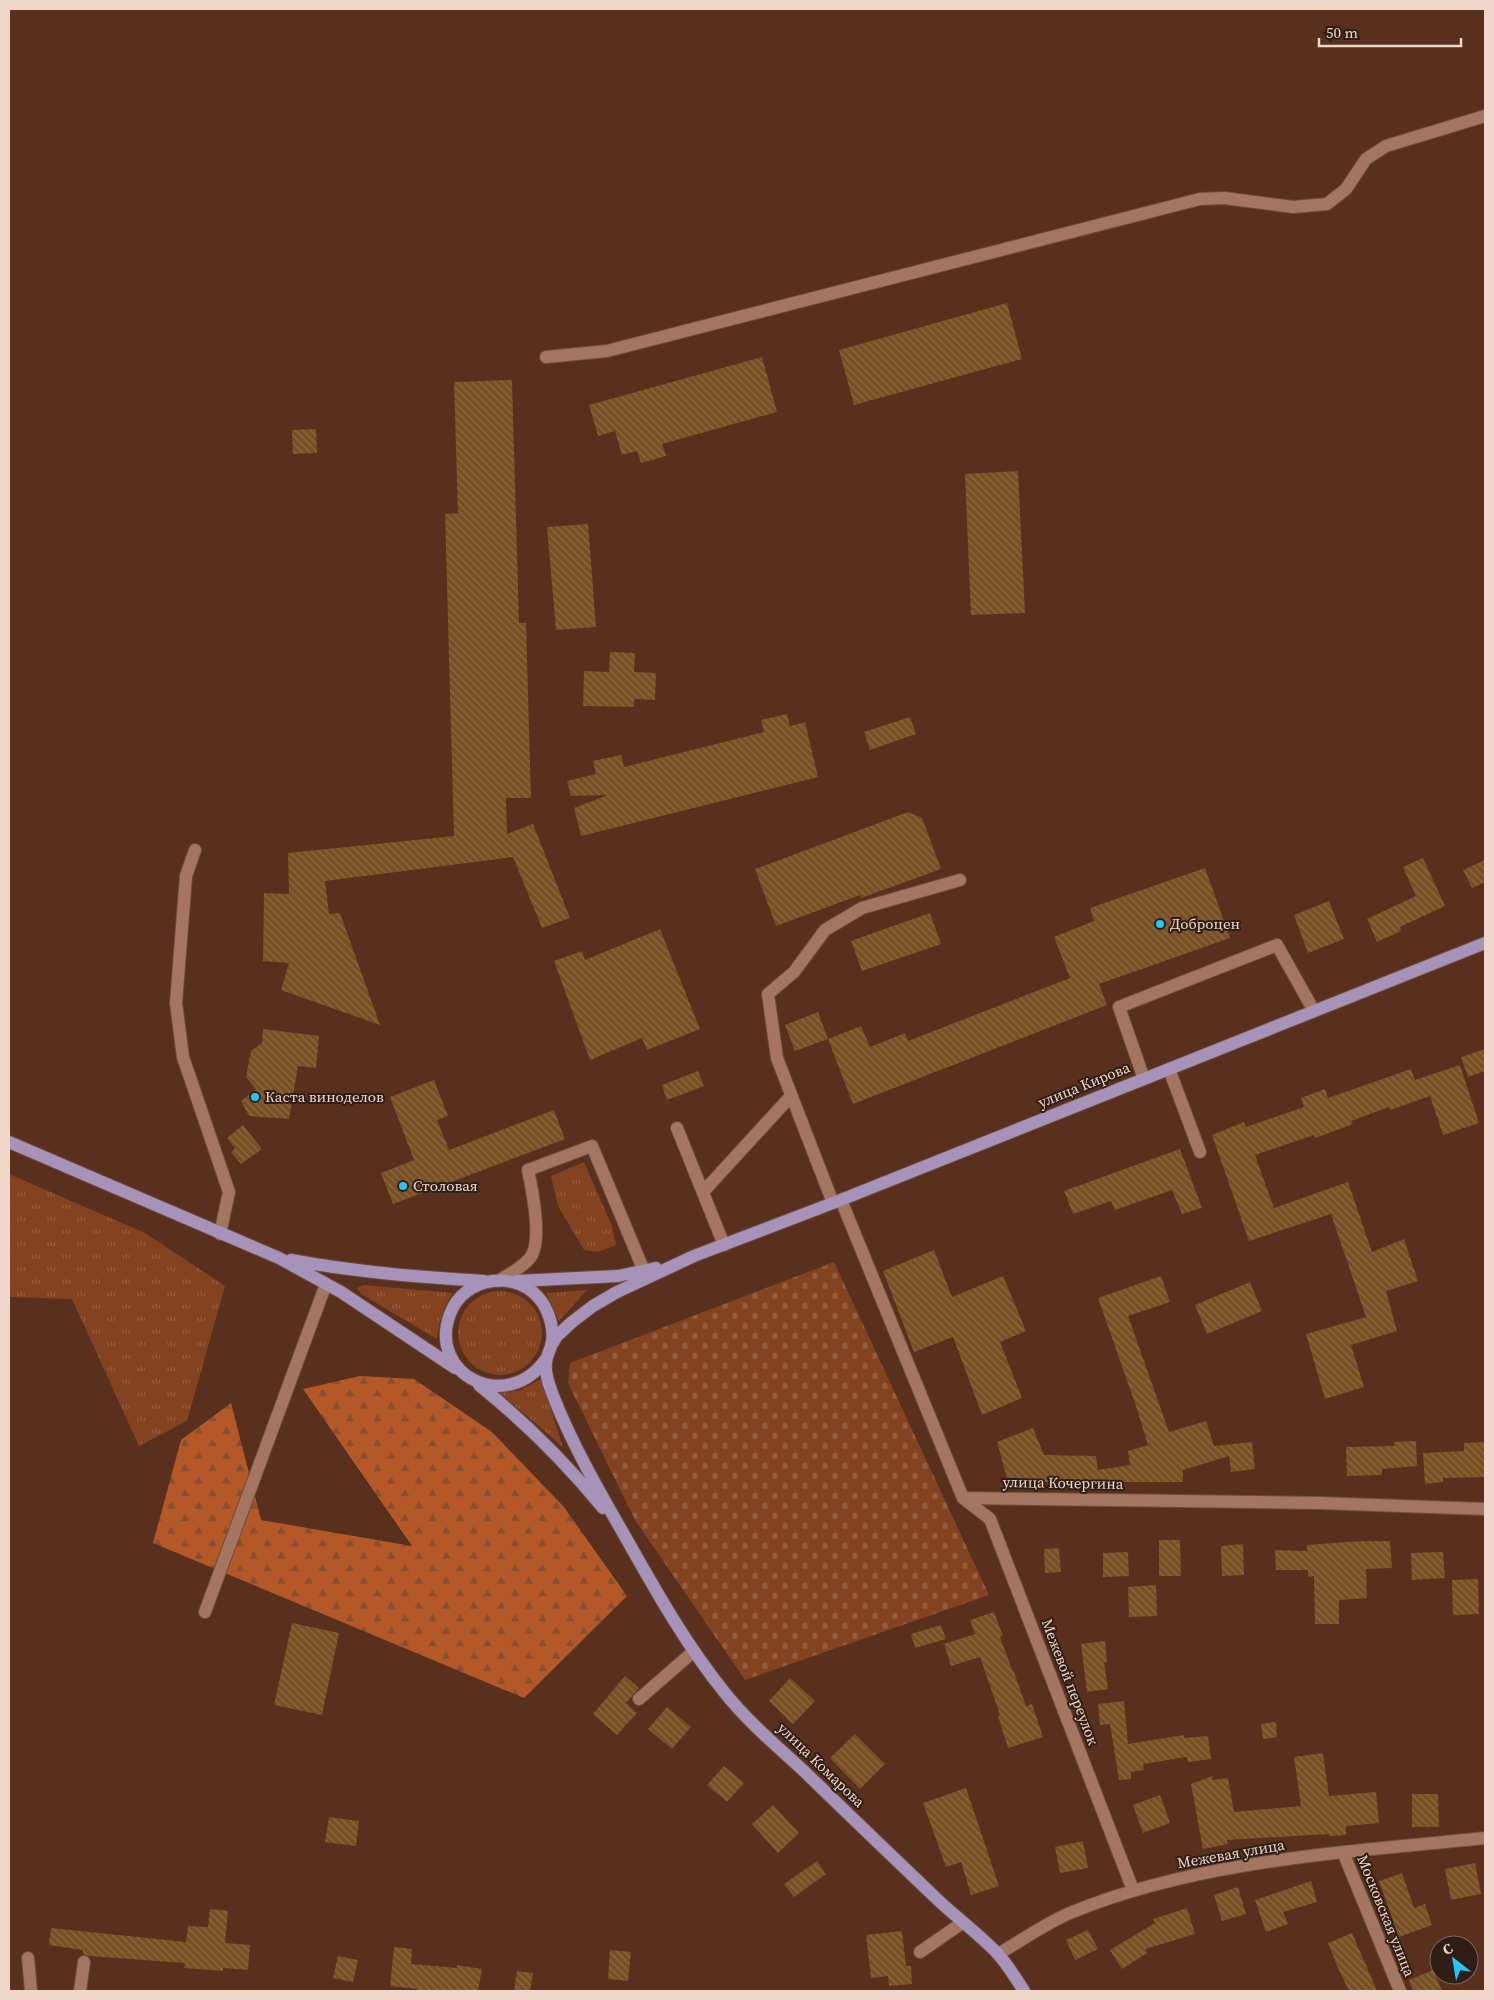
<svg xmlns="http://www.w3.org/2000/svg" width="1494" height="2000" viewBox="0 0 1494 2000" font-family="'Source Serif 4',serif">
<style>
.grass{fill:url(#grass-tufts)}
.forest{fill:url(#forest-firs)}
.cemetery{fill:url(#cemetery-stones)}
.building{fill:url(#building-back-hatch)}
.lines{fill:none;stroke-linecap:round;stroke-linejoin:round}
.minor-casing{stroke:#6f4d3c;stroke-width:14}
.major-casing{stroke:#6f4d3c;stroke-width:14}
.minor{stroke:#a47661;stroke-width:12}
.major{stroke:#a792ba;stroke-width:12}
.poi-dot{fill:#20c9fd;stroke:#301e16;stroke-width:2}
.labels{text-anchor:middle;stroke-width:4;stroke-linejoin:round;paint-order:stroke}
.poi-label{font-size:15px;fill:#f1d7cb;stroke:#301e16;text-anchor:start}
.street-label{font-size:15px;fill:#f1d7cb;stroke:#301e16}
</style>
<defs>
<pattern id="grass-tufts" width="24" height="20" patternUnits="userSpaceOnUse" patternTransform="scale(1.25)"><rect width="24" height="20" fill="#834220"/><path d="M3 7l-1-3M5 7V3M7 7l1-3M15 17l-1-3M17 17v-4M19 17l1-3" fill="none" stroke="#955d3f"/></pattern>
<pattern id="forest-firs" width="22" height="20" patternUnits="userSpaceOnUse" patternTransform="scale(1.25)"><rect width="22" height="20" fill="#b45827"/><path d="M5 1l3.5 6h-7zM16 11l3.5 6h-7z" fill="#894e30"/></pattern>
<pattern id="cemetery-stones" width="16" height="16" patternUnits="userSpaceOnUse" patternTransform="scale(1.25)"><rect width="16" height="16" fill="#834220"/><path d="M2 7V4a2 2 0 0 1 4 0v3zM10 15v-3a2 2 0 0 1 4 0v3z" fill="#955d3f"/></pattern>
<pattern id="building-back-hatch" width="6" height="6" patternUnits="userSpaceOnUse" patternTransform="scale(1.25)"><rect width="6" height="6" fill="#785024"/><path d="M-1 5l2 2M0 0l6 6M5-1l2 2" fill="none" stroke="#8c6842"/></pattern>
</defs>
<rect width="100%" height="100%" fill="#58301d"/>
<!-- grass -->
<path class="grass" d="M584,1162l28,64 4,19 -18,7 -14,-2 -26,-44 -7,-30z
M9,1174l136,59 80,53 -38,135 -48,25 -67,-147 -63,-2z
M364,1285l89,8c-10,15 -14,27 -16,46l-76,-45 -4,-6z
M587,1290l-28,31 -13,-28z
M458 1333a42 42 0 1 1 84 0a42 42 0 1 1-84 0Z
M541,1379l22,68 -63,-54 21,-3z"/>
<!-- forest -->
<path class="forest" d="M360,1376l54,3 78,53 72,75 63,89 -103,102 -371,-155 28,-103 50,-37 30,117 151,26 -109,-157z"/>
<!-- cemetery -->
<path class="cemetery" d="M834,1262l155,333 -244,85 -110,-160 -67,-137 2,-20z"/>
<!-- building -->
<path class="building" d="M1007,303l15,56 -168,46 -15,-55z
M762,357l15,55 -115,32 4,12 -25,7 -4,-12 -15,4 -7,-24 -17,5 -9,-31z
M512,380l7,243h7l5,175h-25l1,36 26,-10 37,94 -28,10 -29,-71 -188,24 4,33 11,-1 40,112 -99,-35 8,-27 -26,-2 1,-68 25,1 -1,-41 166,-17 -9,-322 13,-1 -4,-131z
M316,429l1,24 -24,1 -1,-24z
M1018,471l7,142 -54,2 -6,-141z
M588,524l8,103 -40,3 -9,-103z
M610,652l25,1 -1,19 22,1 -1,27 -21,-1v8l-51,-1 1,-35 25,1z
M787,714l3,12 15,-4 13,55 -237,59 -7,-28 34,-13 -37,1 -4,-15 29,-7 -3,-13 28,-6 3,12 140,-35 -3,-12z
M910,717l6,17 -46,16 -6,-18z
M908,812l14,6 19,51 -80,29 -1,-3 -84,31 -21,-57z
M1423,858l22,48 -45,21 1,4 -24,11 -10,-23 49,-23 -13,-29z
M1485,860v22l-13,6 -9,-18z
M1205,868l25,70 -131,46 8,21 -254,99 -25,-65 33,-13 9,21 35,-14 3,8 162,-63 -16,-41 40,-16 -4,-13z
M1329,901l15,38 -36,14 -14,-38z
M930,913l11,31 -79,27 -11,-30z
M660,929l40,100 -53,21 -5,-12 -52,22 -36,-99 28,-10 3,9z
M818,1012l10,27 -33,12 -10,-26z
M263,1029l56,7 -3,32 -18,-2 -9,53 -40,-3 -8,-15 15,-12 -10,-12 5,-26 11,-8z
M1485,1049v22l-17,6 -7,-20z
M1460,1065l19,58 -36,12 -13,-39 -40,14 -1,-3 -38,14 2,3 -38,14 -1,-3 -59,20 19,53 74,-26 24,70 32,-13 14,42 -32,10 11,40 -46,14 13,42 -39,12 -19,-65 60,-17 -35,-103 -82,27 -37,-106 32,-13 2,5 58,-20 -3,-9 24,-9 3,9 83,-29 4,11z
M698,1071l6,15 -37,14 -5,-15z
M434,1080l14,36 -11,4 12,30 105,-40 11,29 -172,65 -12,-31 33,-13 -24,-63z
M243,1125l19,24 -21,15 -10,-12 4,-4 -8,-10z
M1180,1149l22,59 -20,6 -10,-24 -57,20 -4,-9 -38,13 -9,-23z
M934,1250l18,47 51,-21 23,55 -26,11 22,56 -40,17 -29,-78 -39,15 -31,-81z
M1161,1276l9,26 -42,14 41,116 37,-11 8,25 38,-4 3,27 -24,3 -2,-16 -46,14v12h-175l-11,-40 36,-14 11,27 52,1 2,14 32,-5 -2,-14 20,-6 -12,-39 -38,-108z
M1250,1282l12,29 -55,23 -12,-29z
M1416,1441l1,25 -35,3v6l-35,1 -1,-29 48,-1v-4z
M1485,1442v35l-42,1v4l-18,2 -2,-31 41,-2v-8z
M1159,1540h21l1,36h-22z
M1363,1541h27l2,27 -26,1 1,29 -28,2v24h-24l-1,-48 -6,1v-7h-32l-1,-20 32,1v-6z
M1243,1544l1,31 -22,1 -1,-30z
M1059,1548l2,24 -16,1 -1,-24z
M1128,1552l1,24 -26,1v-24z
M1443,1552l2,26 -33,2 -1,-27z
M1478,1579l1,35 -26,1 -1,-35z
M1156,1585l1,31 -28,1 -1,-30z
M994,1612l9,24 -3,1 13,35h1l12,34 6,-2 11,33 -35,11 -10,-32 2,-1 -20,-58 -29,9 -7,-22 31,-10 -5,-14z
M292,1623l47,10 -17,82 -48,-10z
M941,1625l5,14 -31,9 -4,-14z
M1105,1641l2,21h-3l4,27 -21,3 -6,-48z
M625,1676l14,12 -13,15 11,10 -20,22 -24,-21z
M790,1678l25,23 -22,23 -24,-23z
M1124,1701l4,43 56,-9v3l24,-2 3,23 -23,3 -1,-5 -44,7 1,6 -13,2v7l-12,1 -9,-56 -10,1 -2,-21z
M667,1707l24,20 -19,22 -24,-20z
M1276,1722l1,15 -14,2 -2,-15z
M855,1734l30,30 -25,25 -30,-31z
M1323,1753l6,43 47,-4 3,31 -33,3v9l-17,1v-2l-102,6 1,4 -25,5 -12,-65 21,-8 1,4 15,-2 6,34 67,-6 -7,-49z
M724,1766l20,17 -17,19 -20,-17z
M966,1788l33,98 -28,9 -10,-33 -15,5 -23,-64z
M1412,1794h26l1,33h-27z
M1160,1795l10,28 -27,10 -10,-28z
M773,1805l26,28 -21,20 -26,-29z
M329,1817l30,4 -3,25 -31,-4z
M1083,1841l5,27 -28,5 -5,-26z
M817,1861l9,13 -32,23 -10,-13z
M1475,1863l6,31 -30,6 -6,-31z
M1402,1873l12,35 11,-4 7,21 -33,12 -20,-56z
M1311,1881l6,21 -34,10 5,12 -22,8 -11,-32z
M1238,1887l8,27 -24,7 -8,-26z
M1187,1908l8,26 -50,15 2,4 -25,16 -12,-19 45,-27 -2,-4z
M210,1909l18,2 -3,32 25,2 -2,25 -25,-2v3l-39,-3 1,-5 -96,-7 -6,-2v-4l-34,-5 2,-17 135,14 2,-16 20,1z
M1088,1930l10,19 -23,11 -9,-20z
M902,1931l4,35h5l1,18 -23,2 -1,-10 -17,2 -5,-43z
M1352,1933l13,30 12,28h-28l-11,-23 -10,-25z
M394,1947l18,2 -1,15 46,4v-3l25,4 -4,22h-61v-2l-27,-3z
M610,1950l21,2 -3,29 -20,-2z
M338,1956l20,4 -5,22 -20,-4z
M1433,1970l9,21h-29l-4,-11z
M517,1971l16,2 -3,18h-16z"/>
<g class="lines">
<defs>
<path id="minor" d="M546,357l61,-6 593,-152 24,-1 69,9 34,-3 19,-15 20,-30 20,-13 99,-30
M195,850l-9,26 -10,127 7,54 46,135 -9,42
M1169,1069l31,83
M1144,1079l-25,-72 158,-62 37,66
M677,1128l47,117
M703,1192l88,-96
M841,1200l122,298 357,5 165,6
M833,1203l-56,-145 -9,-64 26,-22 31,-42 37,-22 98,-28
M498,1281c11,-7 24,-13 32,-23 13,-16 2,-69 -2,-88l64,-24 52,125
M963,1498l27,21 143,371
M205,1612l121,-328
M639,1699l55,-48
M1343,1852l57,139
M920,1952l42,-29
M998,1954c23,-13 48,-31 72,-41 128,-53 279,-61 415,-75
M28,1958l3,33
M80,1991l4,-29"/>
<path id="major" d="M9,1142l270,116 62,34 114,76
M291,1260c64,12 128,17 193,21
M517,1281l101,-5 38,-8
M551,1346l6,-10 15,-14 21,-16 24,-14 77,-36 139,-53 652,-260
M546,1359c-39,56 -119,16 -96,-45 14,-38 68,-46 92,-12 8,12 13,30 9,44 -2,6 -4,10 -5,16 -1,9 2,20 5,28 18,49 49,103 75,148 30,53 60,107 99,155 23,29 53,54 81,80 44,43 88,85 132,127 19,18 42,35 60,54 10,11 18,25 26,37
M479,1385c46,37 87,78 124,123"/>
</defs>
<!-- minor casing -->
<use href="#minor" class="minor-casing"/>
<!-- major casing -->
<use href="#major" class="major-casing"/>
<!-- minor -->
<use href="#minor" class="minor"/>
<!-- major -->
<use href="#major" class="major"/>
</g>
<!-- markers -->
<g class="poi-dot">
<circle cx="1160" cy="924" r="5"/>
<circle cx="255" cy="1097" r="5"/>
<circle cx="403" cy="1186" r="5"/>
</g>
<g class="labels">
<!-- poi labels -->
<g class="poi-label">
<text x="1170" y="929">Доброцен</text>
<text x="265" y="1102">Каста виноделов</text>
<text x="413" y="1191">Столовая</text>
</g>
<!-- street labels -->
<g class="street-label">
<text transform="translate(1084 1085) rotate(-22)" y="5">улица Кирова</text>
<text transform="translate(1063 1483) rotate(1)" y="5">улица Кочергина</text>
<text transform="translate(1070 1682) rotate(69)" y="5">Межевой переулок</text>
<text transform="translate(821 1765) rotate(44)" y="5">улица Комарова</text>
<text transform="translate(1231 1854) rotate(-10)" y="5">Межевая улица</text>
<text transform="translate(1386 1916) rotate(68)" y="5">Московская улица</text>
</g>
</g>
<!-- border -->
<rect width="1494" height="2000" fill="none" stroke="#f1d7cb" stroke-width="20"/>
<!-- north arrow -->
<g transform="translate(1454 1960) rotate(329)"><circle r="24" fill="#301e16" stroke="#7d685e"/>
<path d="M0-4L9 19L0 12L-9 19Z" fill="#20c9fd"/>
<text y="-8" font-size="14" font-weight="bold" text-anchor="middle" fill="#f1d7cb">С</text>
</g>
<!-- scale -->
<path d="M1319 38v8h142v-8" fill="none" stroke="#f1d7cb" stroke-width="2.5"/>
<text x="1326" y="38" font-size="15" fill="#f1d7cb" stroke="#301e16" stroke-width="4" paint-order="stroke">50 m</text>
</svg>
